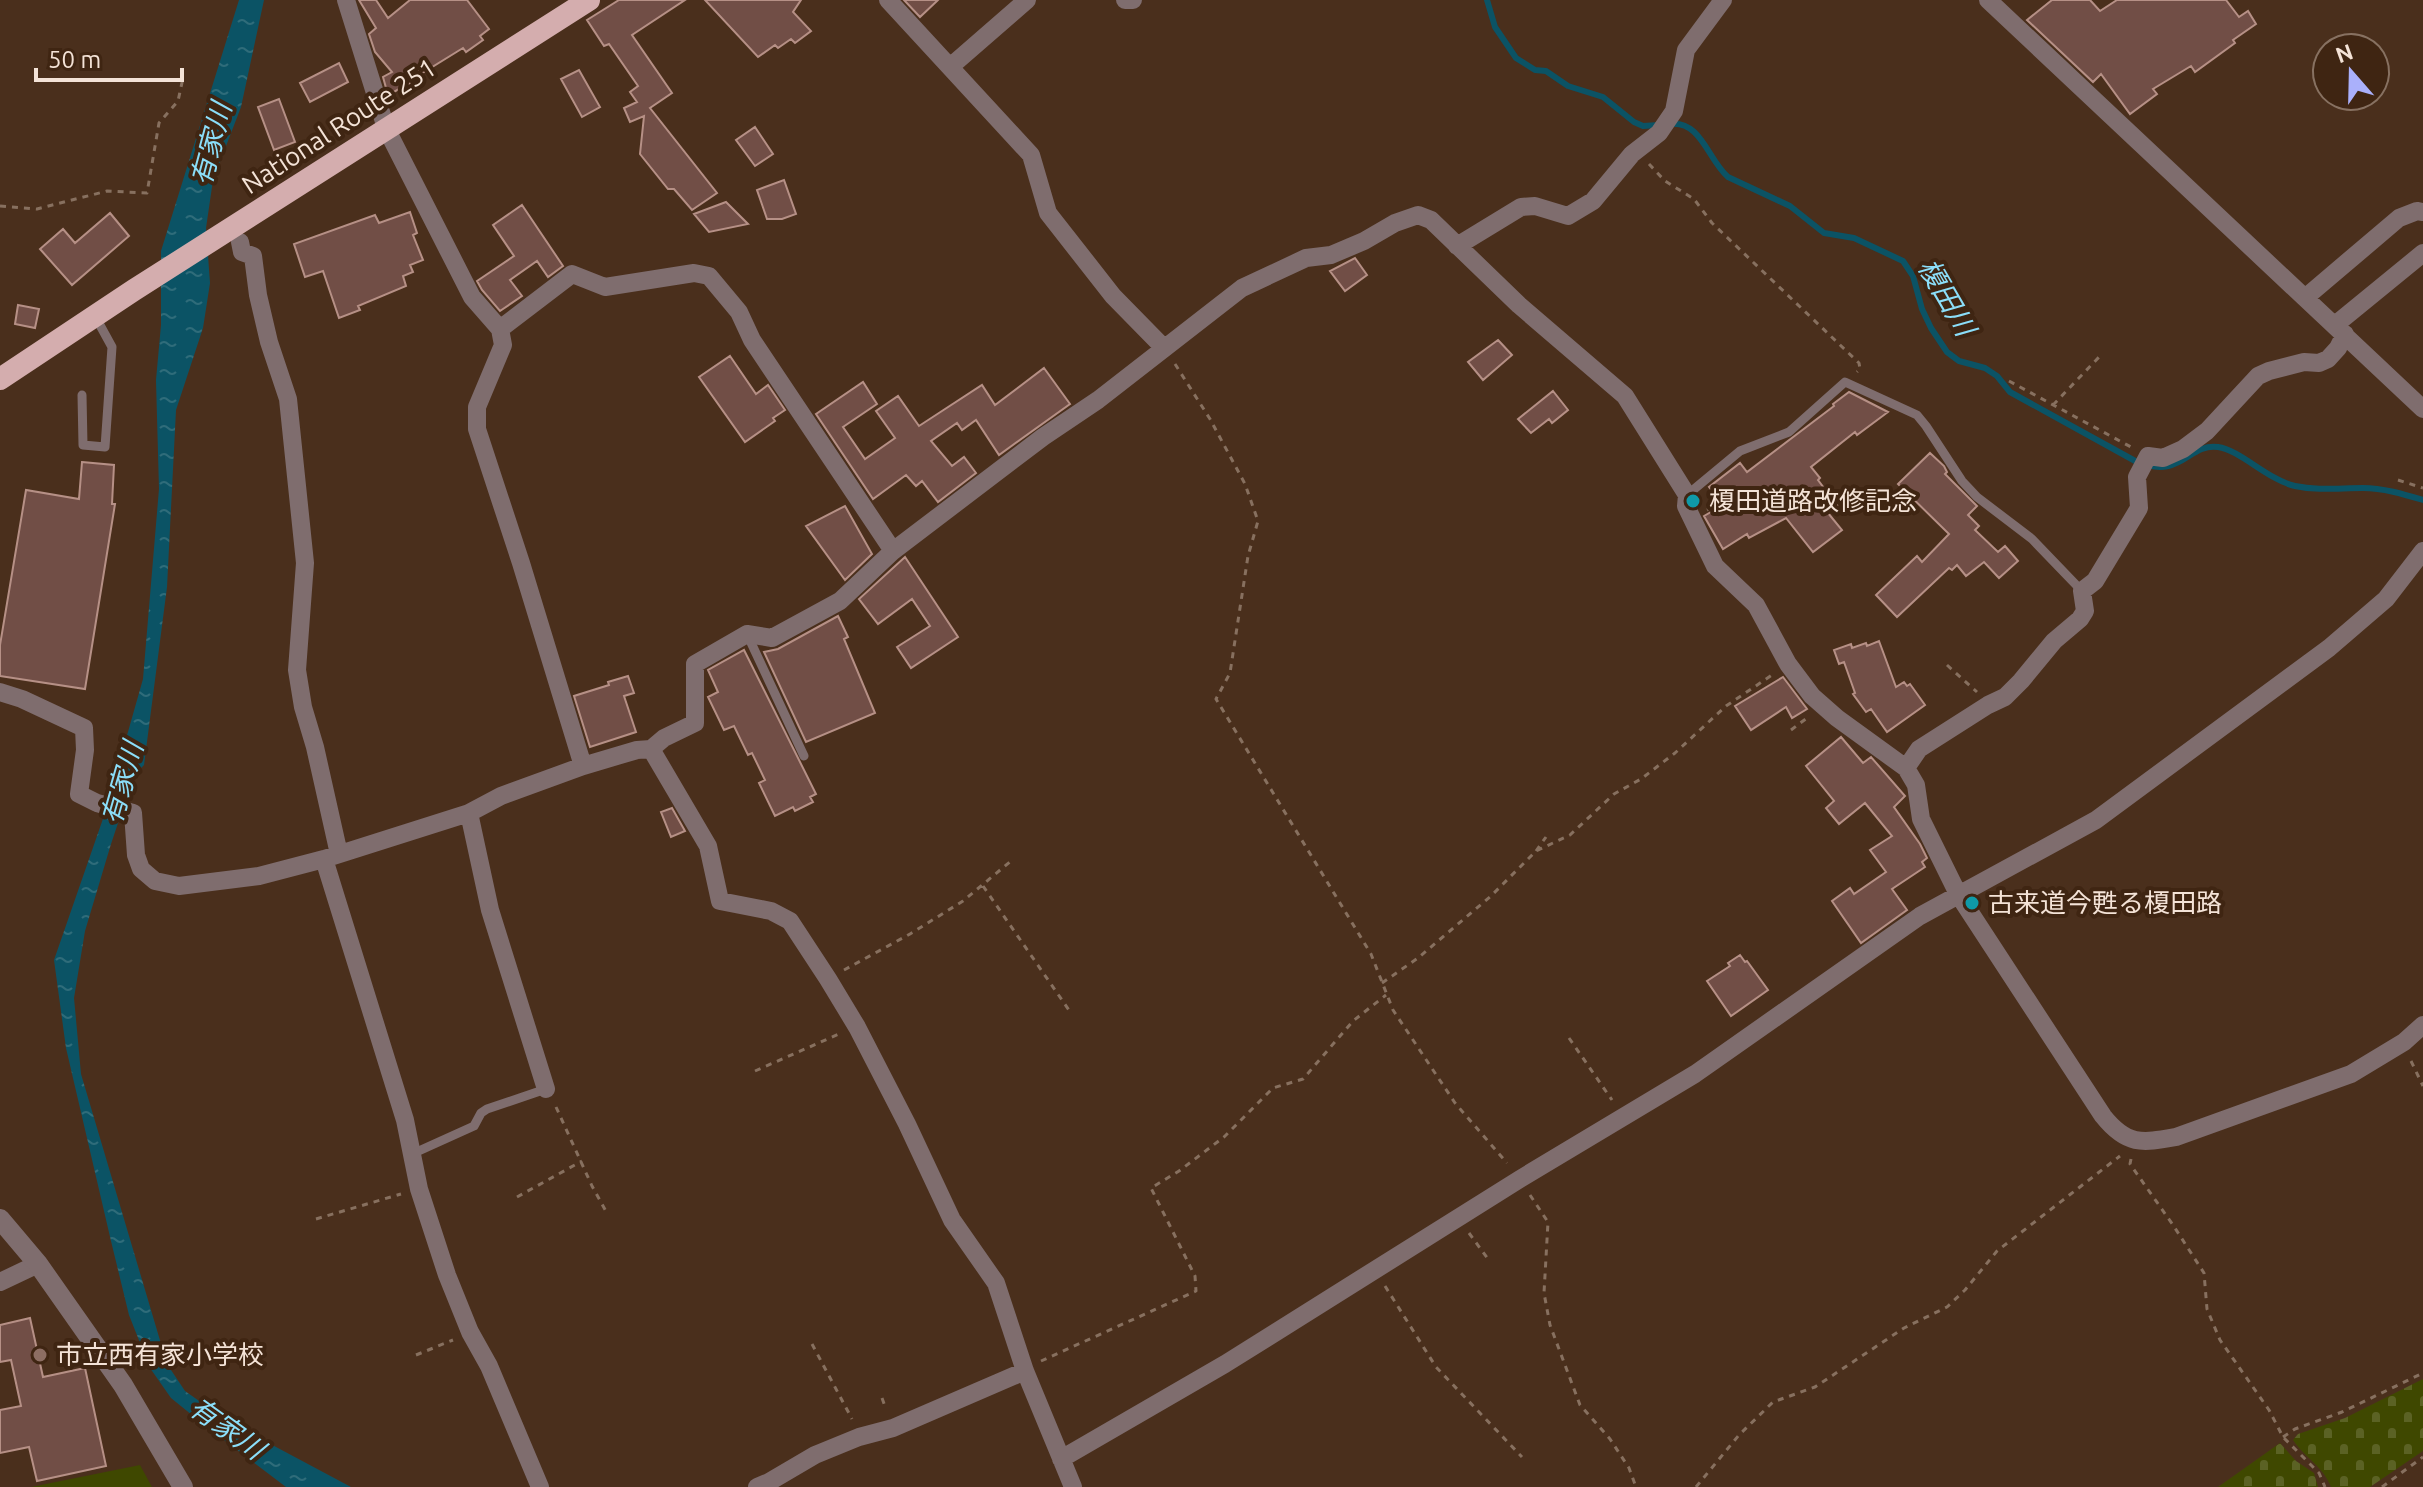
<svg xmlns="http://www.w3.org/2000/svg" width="2423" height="1487" viewBox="0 0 2423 1487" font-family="Ubuntu,'Noto Sans JP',sans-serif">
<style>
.grass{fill:#3f4800}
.cemetery{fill:url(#cemetery-stones)}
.water{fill:url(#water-ripples)}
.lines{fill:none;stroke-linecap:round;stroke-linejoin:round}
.stream{stroke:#0b5365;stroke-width:6}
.building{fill:#714e46;stroke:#b69086;stroke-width:2}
.path{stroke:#87705f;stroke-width:3;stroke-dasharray:6 6;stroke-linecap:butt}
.service{stroke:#7f6d6e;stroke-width:9}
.minor{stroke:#7f6d6e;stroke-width:18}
.tertiary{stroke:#7f6d6e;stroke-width:20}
.trunk{stroke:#d4adae;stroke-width:22}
.culture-dot{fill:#0f9aa8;stroke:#3f2512;stroke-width:3}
.education-dot{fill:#8d6e63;stroke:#3f2512;stroke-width:3}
.labels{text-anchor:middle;stroke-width:8;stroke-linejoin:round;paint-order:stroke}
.street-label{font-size:26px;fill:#f4e3d7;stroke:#3f2512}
.poi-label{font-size:26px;fill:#f4e3d7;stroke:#3f2512;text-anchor:start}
.water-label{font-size:28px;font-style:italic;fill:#8bdef9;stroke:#3f2512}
</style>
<defs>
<pattern id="cemetery-stones" width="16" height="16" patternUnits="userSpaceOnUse" patternTransform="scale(2)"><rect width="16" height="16" fill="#3f4800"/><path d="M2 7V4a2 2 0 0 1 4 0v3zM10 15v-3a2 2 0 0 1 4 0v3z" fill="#5b6224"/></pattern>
<pattern id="water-ripples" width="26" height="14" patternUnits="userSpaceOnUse" patternTransform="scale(2)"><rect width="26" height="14" fill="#0b5365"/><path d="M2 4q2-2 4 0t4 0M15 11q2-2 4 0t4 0" fill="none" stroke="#2f6c7a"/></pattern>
</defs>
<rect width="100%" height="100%" fill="#4a2f1c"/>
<!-- grass -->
<path class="grass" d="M140,1465l12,22h-121z"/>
<!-- cemetery -->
<path class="cemetery" d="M2423,1379v72l-53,36h-39c-8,-21 -26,-29 -38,-47l5,-6 47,-16z
M2280,1443l16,18 18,12 4,14h-100z"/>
<!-- water -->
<path class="water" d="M239,0h25l-23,107 -28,73 -7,48 4,55 -7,45 -27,82 -9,177 -23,178 -10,10 -23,69 -26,87 -11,67 7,76 86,290 18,27 44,31 122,65h-65l-78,-59 -37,-30 -21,-30 -21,-53 -18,-74 -45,-193 -12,-88 51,-147 38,-134 16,-190 -3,-109 5,-55v-74z"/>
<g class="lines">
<!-- stream -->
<path class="stream" d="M1487,0l8,27 21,31 19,12 11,1 22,15 35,11 31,25 9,4 16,-1
M1670,124c31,-4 38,36 58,53l62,29 34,27 30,5 49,23 10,15 9,33 9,19 16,24 12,9 26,7 12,8 13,16 127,70c45,18 51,-19 81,-15 22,3 50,33 77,39 23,5 44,2 68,2 20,0 40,6 60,12"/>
</g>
<!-- building -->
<path class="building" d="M359,0h17l12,18 22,-18h57l22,29 -9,7 3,4 -17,12 -3,-4 -42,26 1,3 -34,18 -5,-18 9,-5 -17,-20 -6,-18 7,-6z
M619,0h66l-53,35 40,58 -22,15 67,85 -25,17 -18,-21h-6l-28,-35 4,-38 -14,6 -6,-14 13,-6 -7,-10 8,-6 -29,-42 -5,2 -17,-26z
M705,0h96l-8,12 18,19 -16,12 -4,-4 -13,9 -3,-3 -17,12z
M904,0h34l-18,17z
M2052,0h38l10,11 17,-11h109l13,17 9,-6 8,13 -23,16 2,3 -40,29 -4,-6 -38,23 4,5 -27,20 -29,-40 -8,8 -66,-62z
M339,63l9,19 -38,20 -10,-19z
M579,70l21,37 -18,10 -21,-38z
M279,99l16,43 -21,8 -16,-43z
M755,127l18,27 -18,12 -19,-26z
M784,180l12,34 -14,5h-15l-10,-29z
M726,202l22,22 -39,8 -15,-18z
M522,205l41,61 -15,11 -11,-16 -27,19 12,16 -22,15 -18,-21 -5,-9 37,-25 -21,-31z
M410,212l7,21 -4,2 10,25 -13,5 3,7 -10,4 3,10 -48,20 2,4 -21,8 -16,-47 -18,6 -11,-33 81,-29 4,8z
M110,213l19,23 -57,49 -32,-36 23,-20 12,14z
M1355,258l12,17 -22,16 -15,-20z
M18,305l21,4 -4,19 -20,-4z
M1498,340l14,15 -29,25 -15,-18z
M730,356l26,38 12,-9 17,25 -12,8 2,3 -30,21 -46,-65z
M1044,368l26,36 -71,51 -23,-35 -14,10 -5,-7 -26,18 21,25 12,-9 12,16 -38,29 -16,-21 -6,5 -10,-11 -33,24 -57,-85 47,-32 14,22 -34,23 22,32 30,-21 -19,-27 22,-15 21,30 63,-41 13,20z
M1553,391l15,19 -16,13 -3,-4 -18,14 -13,-14z
M1849,392l39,20 -31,23 -2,-3 -44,35 9,11 -2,2 19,25 -9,8 14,17 -29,22 -27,-34 -37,20 -2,-4 -24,15 -19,-33 19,-11 -14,-18 31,-24 7,9 87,-66 -1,-2z
M1930,453l14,13 3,6 -2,2 32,32 -9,9 11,11 -4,4 23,22 7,-6 13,15 -19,17 -15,-16 -18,14 -9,-11 -5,5 -3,-2 -52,49 -21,-22 41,-39 5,6 27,-28 -51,-50z
M82,462l32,3 -2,39h3l-30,185 -85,-13v-31l26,-155 53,9z
M845,506l27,48 -27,26 -39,-54z
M905,557l53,80 -47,31 -14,-21 33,-21 -18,-27 -34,25 -19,-25z
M838,616l10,21 -4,2 31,74 -69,29 -42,-90 14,-3z
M1879,641l17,46 8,-5 3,4 3,-2 15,21 -38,27 -16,-23 -5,3 -13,-18 2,-1 -11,-31 -5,2 -5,-14 17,-6 1,4 14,-5 1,3z
M744,650l72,144 -6,3 3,5 -18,9 -2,-4 -18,9 -16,-33 6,-3 -13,-27 -4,2 -14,-29 -10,4 -16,-33 10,-5 -10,-22z
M628,676l6,17 -10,3 12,36 -46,15 -16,-51 35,-11 -1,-3z
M1783,677l24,32 -15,9 -6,-11 -35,23 -16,-24z
M1841,737l22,26 8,-6 34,39 -11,11 26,37 7,14 -5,4 3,5 -33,22 15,21 -46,33 -29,-42 18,-13 4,6 32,-22 -16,-22 22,-14 -27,-33 -26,21 -13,-16 8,-7 -28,-35z
M672,808l13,23 -14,6 -10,-25z
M1740,955l5,7 2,-1 21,29 -37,26 -24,-35 23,-15 -2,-3z
M30,1318l13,59 42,-9 21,98 -69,15 -8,-34 -29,6v-43l21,-4 -10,-46 -11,2v-37z"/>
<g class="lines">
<!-- path -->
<path class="path" d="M1649,164l16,17 29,18 18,24 147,140 1,6 -3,3
M0,206l37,3 70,-18 40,2 12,-70 19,-22 5,-23
M1175,364l35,55 35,65 13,37 -10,35 -18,117 -14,26 155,255 22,56 62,93 52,60
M2009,381l122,66
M2053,405l48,-50
M2398,480l25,8
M1707,510l16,-8 5,7 14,-10
M1947,665l30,27
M1791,730l16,-12
M1536,851l10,-14
M983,886l88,127
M844,970l66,-36 53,-33 48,-40
M1382,983l36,-25 73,-62 45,-45 34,-16 44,-41 27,-15 34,-26 51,-47 46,-31
M1569,1038l43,62
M2411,1061l12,25
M755,1071l84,-37
M556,1107l36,79 16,29
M2131,1159l-1,5 43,61 31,48 3,36 13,31 49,70 14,27 36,36 6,14
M1530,1195l18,27 -4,71 6,32 30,80 30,34 19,29 7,19
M517,1197l65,-36
M316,1219l85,-25
M1469,1233l19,26
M1385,1286l51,81 86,90
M812,1344l40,75
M416,1355l37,-15
M1041,1361l155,-70 -1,-15 -44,-88 28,-17 45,-34 49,-49 30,-9 50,-58 33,-26
M882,1398l4,11
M2283,1437l12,-8 47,-17 81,-39
M1696,1487l43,-52 34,-33 42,-15 89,-59 43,-21 18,-17 32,-39 123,-95
M2382,1487l41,-30"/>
<!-- service -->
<path class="service" d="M82,395l1,50 22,2 7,-100 -17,-31
M1687,495l53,-44 49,-19 56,-50 72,33 9,11 36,55 15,16 55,42 50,52
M747,634l57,122
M412,1154l62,-28 7,-13 6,-4 59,-20"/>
<!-- minor -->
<path class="minor" d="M346,0l40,128 86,169 28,32 3,16 -26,62v22l44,134 62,203
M888,0l143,155 17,58 65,83 51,52
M1125,0h8
M1988,0l435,409
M950,67l77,-67
M240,242l2,10 11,4 5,39 11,47 19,57 17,164 -8,107 6,37 12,40 24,107
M1457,246l64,-39 14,-1 33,10 25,-15 39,-47 27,-21 15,-22 12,-61 37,-50
M2306,297l93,-79 18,-7 6,1
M2335,325l88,-72
M500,329l72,-55 33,13 89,-14 15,3 30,36 13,28 141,211
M0,692l22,7 62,29 1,22 -6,44 18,9 36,10 3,42 5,14 14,12 24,5 80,-10 65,-17 145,-46 32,-17 82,-30 54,-16 14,-1 13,-11 31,-15v-59l52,-30 25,4 68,-37 53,-50 150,-114 55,-37 144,-112 64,-30 25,-3 33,-14 31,-18 23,-8 13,5 88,85 106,91 62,99 -1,11 29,60 41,39 32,59 24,32 25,22 69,50 10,17 5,34 37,75 145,222c24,30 39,27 73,21l175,-63 53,-32 19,-17
M651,749l57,97 12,55 51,10 19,10 38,58 29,48 50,97 45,96 44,63 29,88 48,116
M1906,768l13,-19 69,-44 17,-8 16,-16 33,-40 26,-22 5,-8 -3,-20 13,-10 44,-73 -2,-31 11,-21 15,2 20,-9 24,-18 51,-55 11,-5 35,-9 15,1 9,-4 10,-11 7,-14
M469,813l21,97 56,179
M324,859l81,261 14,69 28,86 23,57 19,34 51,121
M0,1282l38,-18
M1061,1459l164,-95 295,-185 175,-105 225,-158 176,-96 233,-172 57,-49 37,-48
M757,1487l12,-5 46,-27 44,-18 34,-9 132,-57"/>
<!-- tertiary -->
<path class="tertiary" d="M0,1219l38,45 85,121 60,102"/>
<!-- trunk -->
<path class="trunk" d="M0,379l134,-89 455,-290"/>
</g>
<!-- markers -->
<g class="culture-dot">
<circle cx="1693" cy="501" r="8"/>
<circle cx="1972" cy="903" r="8"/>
</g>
<circle class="education-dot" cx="40" cy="1355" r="8"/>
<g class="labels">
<!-- street labels -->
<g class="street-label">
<text transform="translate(339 126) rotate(-33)" y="9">National Route 251</text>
</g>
<!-- poi labels -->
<g class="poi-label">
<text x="1709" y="510">榎田道路改修記念</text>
<text x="1988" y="912">古来道今甦る榎田路</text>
<text x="56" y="1364">市立西有家小学校</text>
</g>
<!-- water labels -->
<g class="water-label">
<text transform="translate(211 144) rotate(-75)" y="10">有家川</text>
<text transform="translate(1947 297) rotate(60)" y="10">榎田川</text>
<text transform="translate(122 783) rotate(-74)" y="10">有家川</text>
<text transform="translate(227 1428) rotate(36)" y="10">有家川</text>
</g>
</g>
<!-- north arrow -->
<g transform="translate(2351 72) rotate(340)"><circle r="38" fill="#3f2512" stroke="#877161" stroke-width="2"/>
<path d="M0-6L14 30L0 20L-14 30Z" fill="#aab0fb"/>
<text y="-12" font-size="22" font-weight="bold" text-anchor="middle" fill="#f4e3d7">N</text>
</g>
<!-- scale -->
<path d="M36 68v12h146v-12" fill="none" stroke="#f4e3d7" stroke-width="4"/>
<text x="48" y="68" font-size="24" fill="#f4e3d7" stroke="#3f2512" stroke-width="6" paint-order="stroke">50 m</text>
</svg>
